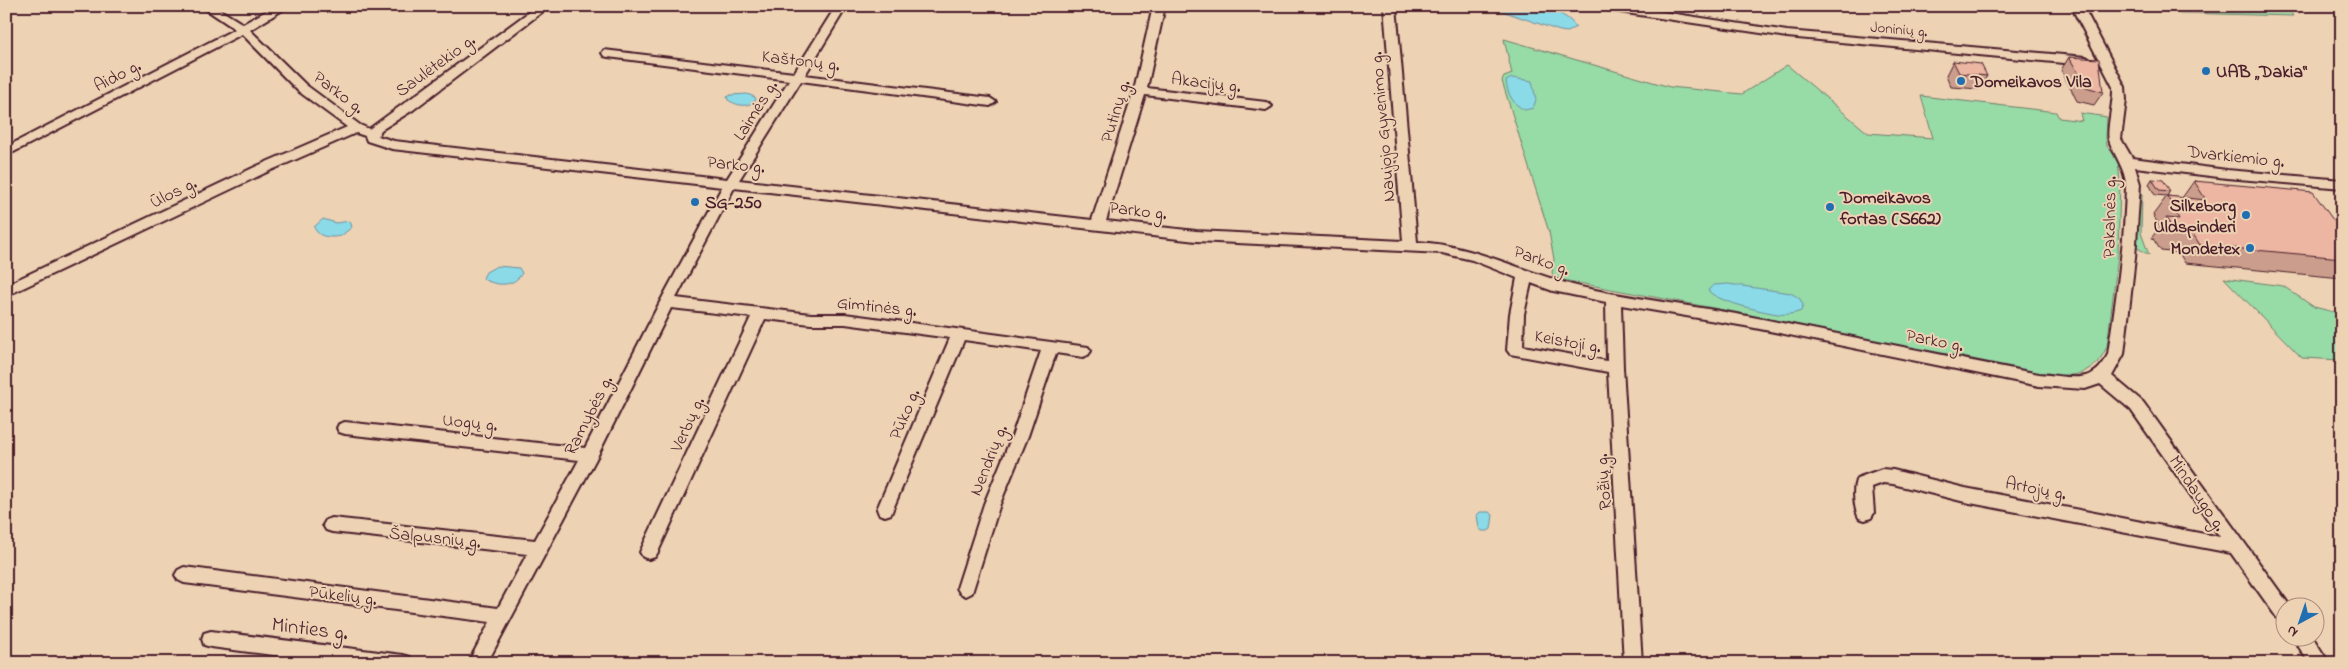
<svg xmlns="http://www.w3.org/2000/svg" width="2348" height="669" viewBox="0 0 2348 669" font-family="'Indie Flower',sans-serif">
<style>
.green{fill:#97dba7;stroke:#707d69}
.water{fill:#8adae7;stroke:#708f9c}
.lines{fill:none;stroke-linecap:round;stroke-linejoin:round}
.minor-casing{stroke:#4a1f2b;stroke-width:4}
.minor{fill:#edd2b4;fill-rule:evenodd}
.wall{fill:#cb9d8c;stroke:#4a1f2b}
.building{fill:#ecb6a3;stroke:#4a1f2b}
.poi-dot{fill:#1f6fb2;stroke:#edd2b4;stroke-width:2}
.labels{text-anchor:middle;stroke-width:4;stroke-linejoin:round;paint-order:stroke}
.far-street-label{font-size:15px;fill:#4a1f2b;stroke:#edd2b4}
.street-label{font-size:18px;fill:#4a1f2b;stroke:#edd2b4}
.poi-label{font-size:18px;font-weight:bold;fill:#4a1f2b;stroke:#edd2b4;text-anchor:start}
.near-street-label{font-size:21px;fill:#4a1f2b;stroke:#edd2b4}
</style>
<rect width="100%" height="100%" fill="#edd2b4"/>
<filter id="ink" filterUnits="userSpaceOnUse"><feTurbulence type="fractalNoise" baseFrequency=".02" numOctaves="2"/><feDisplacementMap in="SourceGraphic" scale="10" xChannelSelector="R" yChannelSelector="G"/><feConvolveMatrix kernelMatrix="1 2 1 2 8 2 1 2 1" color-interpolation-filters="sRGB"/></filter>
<g filter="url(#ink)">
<!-- green -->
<path class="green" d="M2174,6h112l7,10 -113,-3z
M1504,39l166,48 72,7 45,-29 81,68 65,5 -12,-42 135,16 3,6 23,3 -2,-8 27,4 -1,21 1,8 11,14 2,22 -2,73 -11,92 -9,16 -16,10 -16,3 -27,-2 -299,-61 -183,-34 -5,-6 2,-14 -5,-27 -47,-151 2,-4 8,-3z
M2138,184l4,10 -1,39 8,22 -13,-8z
M2224,278l59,8 31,21 28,7v46l-40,-2z"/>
<!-- water -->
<path class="water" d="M1498,6c24,0 62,-2 78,21l-8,5 -8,-1 -58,-20z
M1512,78l20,3 4,19 -3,8 -8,2c-12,-5 -18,-17 -19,-29z
M747,94l8,3 1,3c-9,8 -18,6 -28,0l-1,-3 4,-2z
M323,219l13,4 14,-2 2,6 -11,9c-10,2 -23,2 -27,-9z
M497,266l22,2 3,5c-8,14 -24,13 -37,7l-2,-2 3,-6z
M1728,284l63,9 9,6 3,6 -2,6c-8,3 -15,4 -23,3 -14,-2 -64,-13 -70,-24l6,-5z
M1480,512h9l4,3 -2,14 -3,2h-6l-3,-3 -2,-13z"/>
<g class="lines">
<defs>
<path id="minor" d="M201,6h13l29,18 32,-18h14l-39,24 56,55 54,40 9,4 168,-123h13l-137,104 -32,20 -3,6 16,5 333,38 62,-99 -181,-23 -4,-1 -2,-3 2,-3 190,23 42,-67h11l-42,69 185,23 6,4 -6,4 -189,-25 -62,99 353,40 42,-129 19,-85h12l-18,82 119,14 6,4 -6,4 -121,-15 -39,126 90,10 207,10 -19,-235h12l21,236c61,3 114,35 173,47 52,11 105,17 157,27 97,19 195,39 292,58 30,2 55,13 69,-20 8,-55 17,-112 18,-168 0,-17 -12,-30 -17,-46 -3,-10 5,-39 4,-53l-42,-81h12l42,81 1,13 -5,39 11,19 95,12 115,10v8l-115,-10 -92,-11 5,17 -5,74 -11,96 -12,22 31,26 147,204h-4v18l-6,-2 -49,-69 -266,-51 -72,-18 -10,-1 -11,4 2,26 -3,5 -6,2 -6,-2c-5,-9 -7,-30 -2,-40l25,-9 11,1 72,18 255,49 -89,-127 -31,-26 -15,5 -46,-3 -294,-60 -124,-21 2,63 19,295h-18l-16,-291 -98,-18 -3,-4 3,-36 7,-36 -45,-18 -30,-7 -246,-12 -462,-53 -58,110 135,16h34l243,33 3,4 -3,4 -5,2 -27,-4 -28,83 -28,68 -28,89 -6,3 -6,-3 -3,-5 27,-84 28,-68 29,-85 -77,-11 -71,169 -2,5 -6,2 -6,-2 -2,-5 73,-171 -105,-14h-34l-46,-5 -107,233 -3,5 -6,2 -6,-2 -3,-5 111,-235 -80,-9 -73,147 -111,208h-19l22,-41 -306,-39 -6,-3 -3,-5 3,-5 6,-3 314,41 29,-54 -195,-22 -6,-2 -3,-5 3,-5 6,-2 203,22 44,-80 -234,-26 -6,-2 -2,-4 2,-4 6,-2 240,26 75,-146 62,-115 -330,-38 -25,-8 -2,-5 -9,-3 -89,39 -261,124v-11l251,-119 90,-39 -49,-36 -56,-57 -236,122v-9l229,-118zM1531,283l22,8 53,11 1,59 -84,-15 1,-32z
M1594,6h29l164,25 299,26 6,4 -6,4 -299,-28 -188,-28z
M211,631l192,24 7,2 2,6h-78l-123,-16 -7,-2 -2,-6 2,-6z
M2292,636h20l17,27h-20z"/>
</defs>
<!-- minor casing -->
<use href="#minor" class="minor-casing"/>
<!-- minor -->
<use href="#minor" class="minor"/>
</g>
<!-- wall -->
<path class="wall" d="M2069,57l34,35 -9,13 -17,-4 -16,-31z
M1953,61l34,15 -8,13 -28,-2 -5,-12z
M2152,179l18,12 -3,5 -12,-1 -6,-11z
M2194,181l142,43h6v54l-157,-15 -6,-10 -18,-2 -9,-14 8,-10 -7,-12 14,-19 15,2z"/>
<!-- building -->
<path class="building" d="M2069,57l30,2 4,33 -17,-5z
M1953,61l28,3 6,12 -28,-3z
M2152,179l11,1 7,11 -11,-1z
M2194,181l119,11 23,32h6v34l-142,-13 -7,-11 -18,-2 -9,-14 13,1 -12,-23 39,4z"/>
</g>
<!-- markers -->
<g class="poi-dot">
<circle cx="2206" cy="71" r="5"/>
<circle cx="1961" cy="81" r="5"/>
<circle cx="695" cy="202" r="5"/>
<circle cx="1830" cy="207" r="5"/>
<circle cx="2246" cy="215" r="5"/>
<circle cx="2250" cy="248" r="5"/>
</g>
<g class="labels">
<!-- far-street labels -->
<g class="far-street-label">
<text transform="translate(1899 29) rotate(5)" y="5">Joninių g.</text>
</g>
<!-- street labels -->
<g class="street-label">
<text transform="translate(801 60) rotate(7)" y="6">Kaštonų g.</text>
<text transform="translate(435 65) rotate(-36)" y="6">Saulėtekio g.</text>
<text transform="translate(117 75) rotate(-27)" y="6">Aido g.</text>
<text transform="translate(1206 82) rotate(7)" y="6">Akacijų g.</text>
<text transform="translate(339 92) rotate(37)" y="6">Parko g.</text>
<text transform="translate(755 110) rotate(-58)" y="6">Laimės g.</text>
<text transform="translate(1115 111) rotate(-73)" y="6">Putinų g.</text>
<text transform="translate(1382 127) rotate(-95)" y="6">Naujojo Gyvenimo g.</text>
<text transform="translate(2236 156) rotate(6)" y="6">Dvarkiemio g.</text>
<text transform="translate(736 164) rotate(6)" y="6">Parko g.</text>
<text transform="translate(173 192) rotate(-26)" y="6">Ūlos g.</text>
<text transform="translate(1138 210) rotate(7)" y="6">Parko g.</text>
<text transform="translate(2109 217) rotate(-89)" y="6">Pakalnės g.</text>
<text transform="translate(1542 260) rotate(20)" y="6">Parko g.</text>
<text transform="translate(877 306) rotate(6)" y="6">Gimtinės g.</text>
<text transform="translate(1935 340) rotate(11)" y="6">Parko g.</text>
<text transform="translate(1568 341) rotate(10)" y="6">Keistoji g.</text>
<text transform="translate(904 414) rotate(-67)" y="6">Pūko g.</text>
<text transform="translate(588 415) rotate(-63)" y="6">Ramybės g.</text>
<text transform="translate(470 422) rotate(6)" y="6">Uogų g.</text>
<text transform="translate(687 424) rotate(-65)" y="6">Verbų g.</text>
<text transform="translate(988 460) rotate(-68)" y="6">Nendrių g.</text>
<text transform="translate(1603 482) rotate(-94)" y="6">Rožių g.</text>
<text transform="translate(2036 488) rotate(11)" y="6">Artojų g.</text>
<text transform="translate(2198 493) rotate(56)" y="6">Mindaugo g.</text>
<text transform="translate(435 537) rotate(6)" y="6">Šalpusnių g.</text>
<text transform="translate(343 595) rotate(7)" y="6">Pūkelių g.</text>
</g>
<!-- poi labels -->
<g class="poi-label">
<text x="2216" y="77">UAB „Dakia“</text>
<text x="1971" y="87">Domeikavos Vila</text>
<text x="1840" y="203">Domeikavos<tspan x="1840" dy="21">fortas (S662)</tspan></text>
<text x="705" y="208">SG-250</text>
<text x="2236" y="211" text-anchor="end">Silkeborg<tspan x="2236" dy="21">Uldspinderi</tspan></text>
<text x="2240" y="254" text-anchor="end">Mondetex</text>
</g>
<!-- near-street labels -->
<g class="near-street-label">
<text transform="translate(310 628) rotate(7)" y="7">Minties g.</text>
</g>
</g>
<!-- margin -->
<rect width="2348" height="669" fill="none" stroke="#edd2b4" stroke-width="25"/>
<rect x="12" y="12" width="2323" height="644" fill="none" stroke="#4a1f2b" stroke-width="2" filter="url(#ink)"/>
<!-- north arrow -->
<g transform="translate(2300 622) rotate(220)"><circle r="24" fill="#edd2b4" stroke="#ac8a7d"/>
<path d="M0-4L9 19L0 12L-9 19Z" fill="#1f6fb2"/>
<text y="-8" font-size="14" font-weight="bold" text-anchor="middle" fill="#4a1f2b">N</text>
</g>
</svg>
